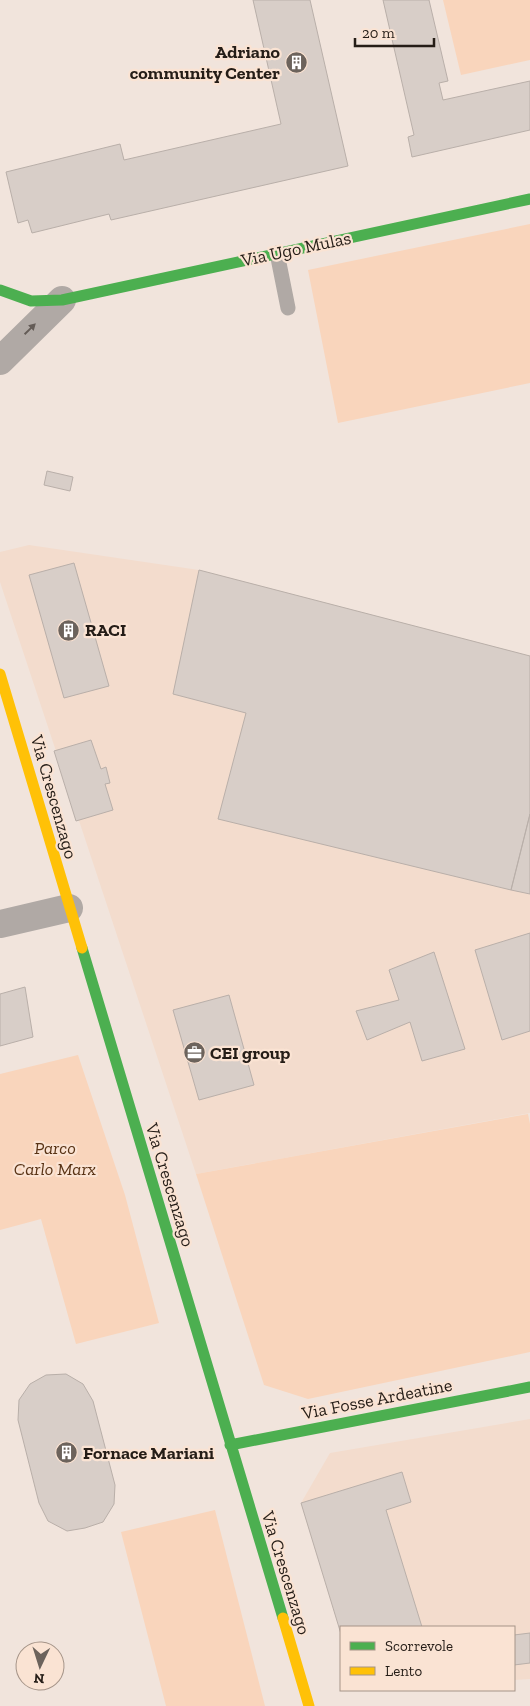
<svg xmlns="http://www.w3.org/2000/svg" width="530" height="1706" viewBox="0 0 530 1706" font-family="'Zilla Slab',serif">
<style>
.built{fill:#f3dccd}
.green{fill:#f9d5bc}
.building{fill:#d8cec8;stroke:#b9afa9}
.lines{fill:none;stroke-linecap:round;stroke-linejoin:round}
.lane{stroke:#b0a9a5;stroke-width:15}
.street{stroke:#b0a9a5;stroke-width:28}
.fast{stroke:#4caf50;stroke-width:11}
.slow{stroke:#ffc107;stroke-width:11}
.oneway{fill:#645c57}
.labels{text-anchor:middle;stroke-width:4.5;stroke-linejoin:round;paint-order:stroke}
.poi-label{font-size:18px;font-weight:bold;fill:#251d17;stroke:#fae3d3;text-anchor:start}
.street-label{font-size:18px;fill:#251d17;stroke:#fae3d3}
.park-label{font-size:18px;font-style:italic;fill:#593315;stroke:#fae3d3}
</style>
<rect width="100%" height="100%" fill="#f1e4dc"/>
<!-- built -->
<path class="built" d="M29,545l170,25 331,86v457l-334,61 -196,-592v-30z
M530,1419v260l-16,1v-53h-173v7l-40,-131 29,-50z"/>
<!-- green -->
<path class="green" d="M443,0h87v60l-69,15z
M530,224v159l-192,40 -30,-153z
M78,1055l47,140 34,128 -83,21 -35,-125 -41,11v-156z
M528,1114l2,10v228l-222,47 -44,-14 -68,-211z
M215,1510l50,196h-99l-45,-174z"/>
<!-- building -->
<path class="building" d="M253,0h57l38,166 -237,54 -2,-6 -77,19 -4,-13 -10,3 -12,-51 114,-28 4,16 157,-36z
M383,0h46l19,81 -9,2 4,17 87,-19v49l-118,27 -4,-20 6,-2z
M47,471l26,6 -3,14 -26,-6z
M74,563l35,123 -45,12 -35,-123z
M199,570l331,86v158l-19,76 -293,-71 28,-106 -73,-19z
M91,740l10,29 5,-2 4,16 -5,1 8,26 -37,11 -22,-70z
M530,814v80l-19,-4z
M530,933v98l-28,9 -27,-90z
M434,952l31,97 -43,12 -12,-39 -43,18 -11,-29 43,-11 -10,-30z
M25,987l8,50 -33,9v-52z
M229,995l25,90 -55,15 -26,-90z
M66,1374l17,10 10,17 22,84 -1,19 -11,18 -18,6 -18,3 -19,-10 -9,-18 -21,-83 1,-20 11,-16 16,-9z
M402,1472l9,30 -25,8 36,117h-81v7l-40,-131z
M530,1633v30l-16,2v-30z"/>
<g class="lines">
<!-- lane -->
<path class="lane" d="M277,253l11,55"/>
<!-- street -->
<path class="street" d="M0,361l62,-61
M0,924l69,-16"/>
<!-- fast -->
<path class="fast" d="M0,290l31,11 31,-1 468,-101
M82,948l201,670
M230,1445l300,-58"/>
<!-- slow -->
<path class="slow" d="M0,674l82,274
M283,1618l26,88"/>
</g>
<!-- one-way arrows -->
<defs><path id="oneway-solid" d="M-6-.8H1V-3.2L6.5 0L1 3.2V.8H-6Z" transform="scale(1.25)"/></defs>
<use class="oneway" href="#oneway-solid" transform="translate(30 329) rotate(-44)"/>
<!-- icons -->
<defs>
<symbol id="building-disc" viewBox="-11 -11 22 22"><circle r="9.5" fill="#6c635c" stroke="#fae3d3"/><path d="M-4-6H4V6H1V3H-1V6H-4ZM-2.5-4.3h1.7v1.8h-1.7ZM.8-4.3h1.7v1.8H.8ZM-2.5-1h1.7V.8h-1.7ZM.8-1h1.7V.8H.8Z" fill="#fff"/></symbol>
<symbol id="office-disc" viewBox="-11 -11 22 22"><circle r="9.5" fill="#6c635c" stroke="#fae3d3"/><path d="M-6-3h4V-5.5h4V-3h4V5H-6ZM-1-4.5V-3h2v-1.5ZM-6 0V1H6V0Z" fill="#fff"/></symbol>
</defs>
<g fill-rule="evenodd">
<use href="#building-disc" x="284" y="50" width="25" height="25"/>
<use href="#building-disc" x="56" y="618" width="25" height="25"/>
<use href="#office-disc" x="182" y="1040" width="25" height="25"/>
<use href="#building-disc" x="54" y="1440" width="25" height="25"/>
</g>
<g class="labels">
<!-- poi labels -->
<g class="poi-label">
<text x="280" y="58" text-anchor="end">Adriano<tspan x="280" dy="21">community Center</tspan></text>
<text x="85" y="636">RACI</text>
<text x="210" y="1059">CEI group</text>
<text x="83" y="1459">Fornace Mariani</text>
</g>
<!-- street labels -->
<g class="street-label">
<text transform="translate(296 249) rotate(-12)" y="6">Via Ugo Mulas</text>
<text transform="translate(54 797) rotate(74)" y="6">Via Crescenzago</text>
<text transform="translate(170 1185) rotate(73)" y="6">Via Crescenzago</text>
<text transform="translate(377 1399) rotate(-11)" y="6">Via Fosse Ardeatine</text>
<text transform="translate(286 1573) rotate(73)" y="6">Via Crescenzago</text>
</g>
<!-- park labels -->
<g class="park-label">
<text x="55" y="1154">Parco<tspan x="55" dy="21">Carlo Marx</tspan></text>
</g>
</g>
<!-- legend -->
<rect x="340" y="1626" width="175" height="65" fill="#fae3d3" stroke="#a59488"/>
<rect x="350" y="1642" width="25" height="8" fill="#4caf50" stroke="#a59488"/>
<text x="385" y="1651" font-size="15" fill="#251d17">Scorrevole</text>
<rect x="350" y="1667" width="25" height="8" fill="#ffc107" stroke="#a59488"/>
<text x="385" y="1676" font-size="15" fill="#251d17">Lento</text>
<!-- north arrow -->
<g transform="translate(40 1666) rotate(184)"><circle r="24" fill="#fae3d3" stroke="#a59488"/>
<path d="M0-4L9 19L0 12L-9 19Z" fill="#6c635c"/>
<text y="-8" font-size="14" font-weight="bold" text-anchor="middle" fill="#251d17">N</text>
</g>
<!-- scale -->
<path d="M355 38v8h79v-8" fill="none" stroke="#251d17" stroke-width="2.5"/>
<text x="362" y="38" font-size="15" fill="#251d17" stroke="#fae3d3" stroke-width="4" paint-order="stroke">20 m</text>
</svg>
